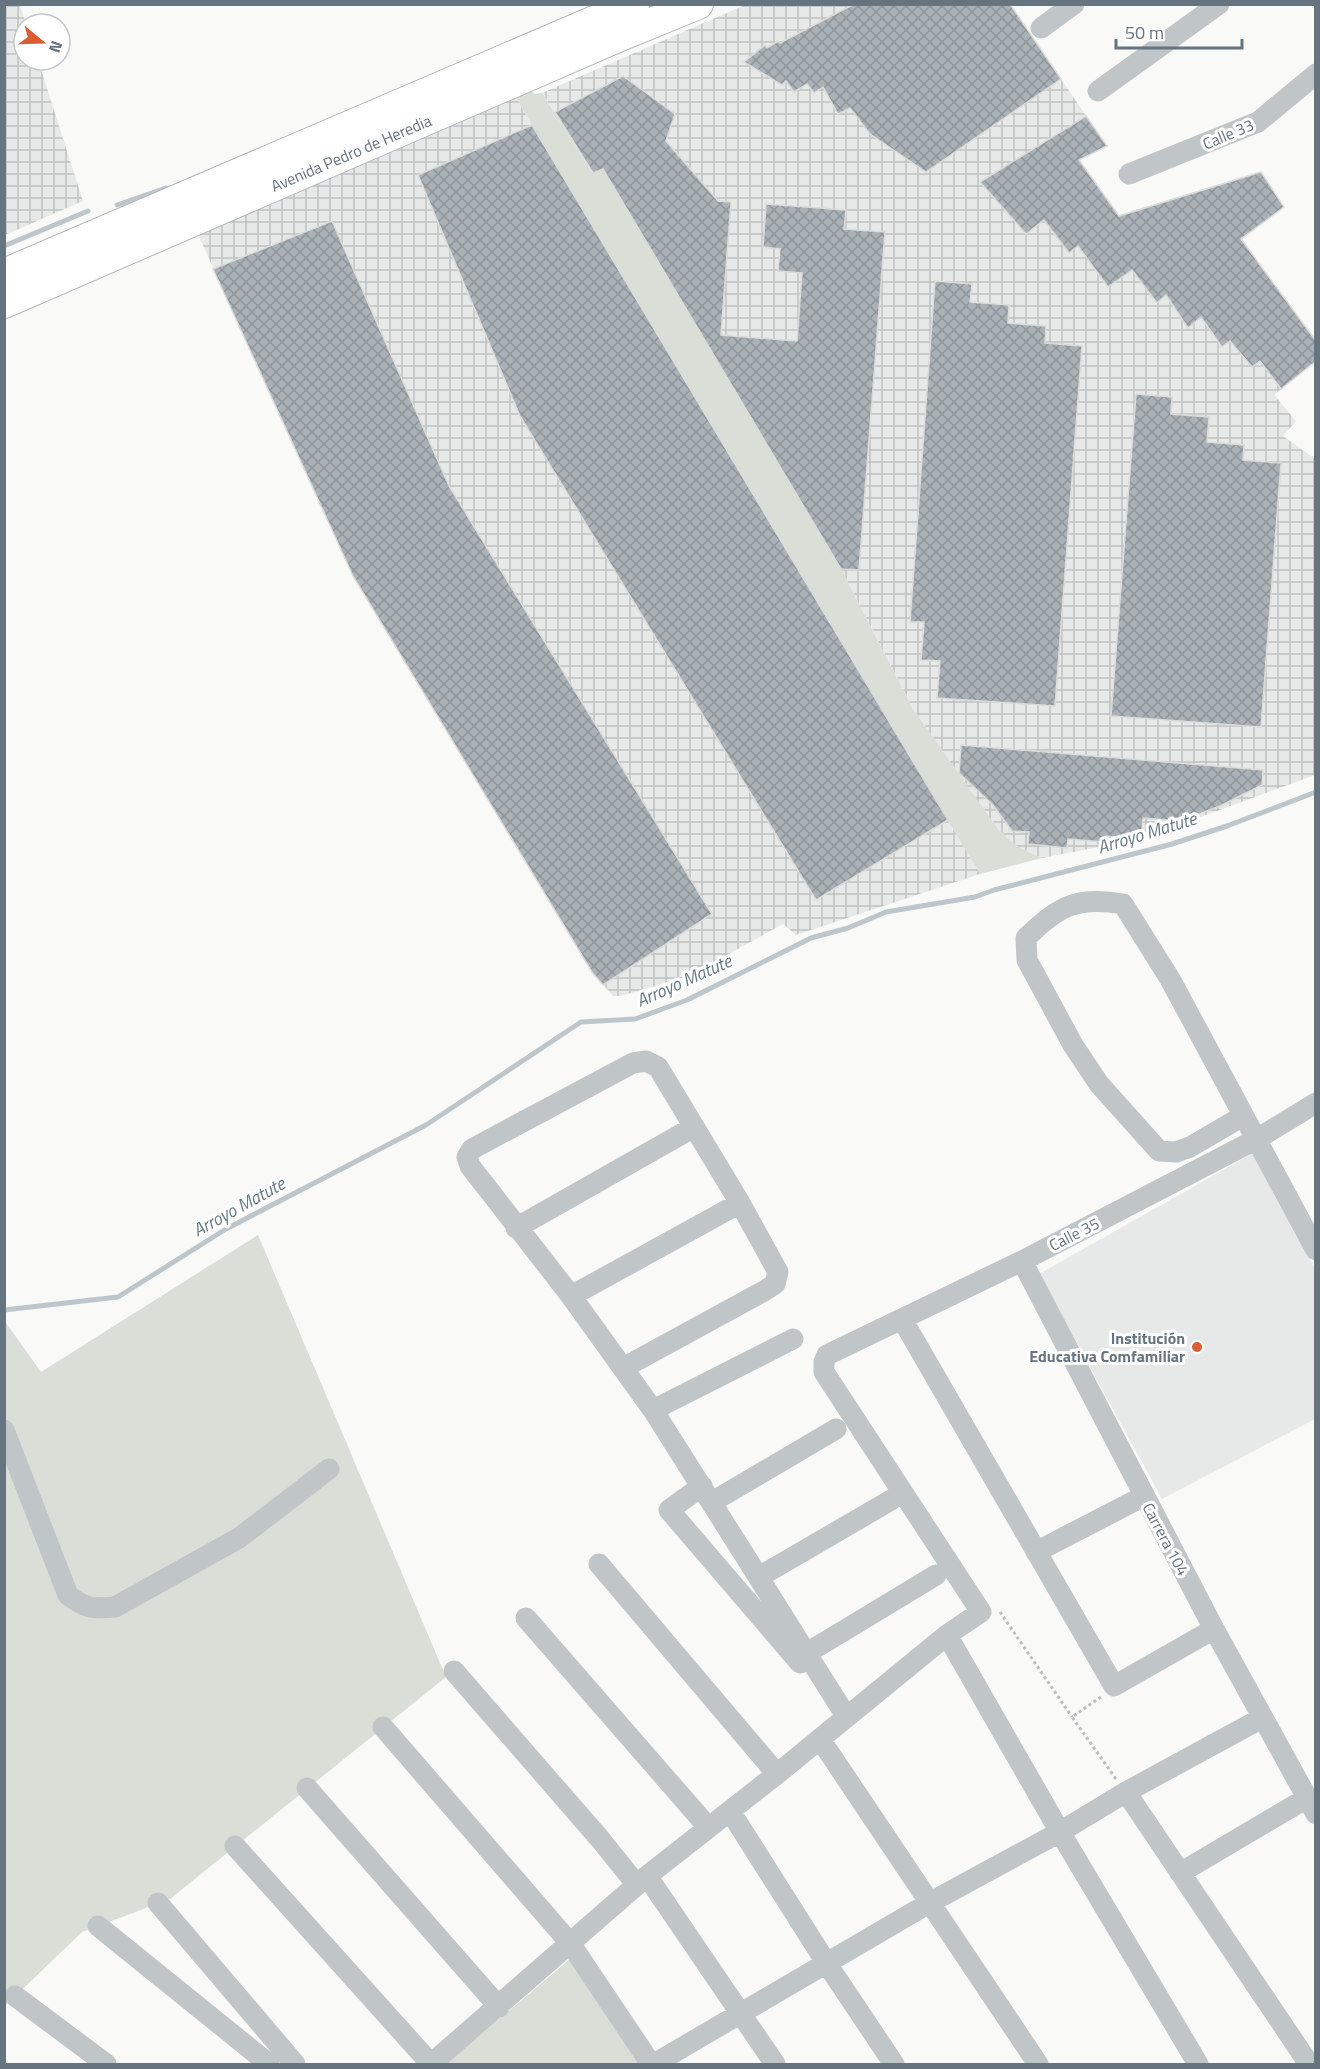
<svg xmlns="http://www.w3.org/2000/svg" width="1320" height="2069" viewBox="0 0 1320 2069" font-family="'Titillium Web',sans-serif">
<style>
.built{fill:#e7e8e8}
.industrial{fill:url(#industrial-grid)}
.grass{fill:#d9ded6}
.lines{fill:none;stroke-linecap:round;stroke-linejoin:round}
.stream{stroke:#bcc6cb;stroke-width:5}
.building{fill:url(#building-cross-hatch);stroke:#dbdbd9;stroke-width:1.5}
.highway-casing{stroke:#b4b8bb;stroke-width:32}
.path{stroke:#bbbec0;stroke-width:3;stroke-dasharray:3 3;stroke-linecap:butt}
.minor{stroke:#c0c5c8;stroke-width:21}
.highway{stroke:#fff;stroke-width:30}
.poi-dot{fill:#dc5d34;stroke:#fff;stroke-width:2}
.labels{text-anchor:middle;stroke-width:6;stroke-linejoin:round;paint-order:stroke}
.street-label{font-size:16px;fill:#667480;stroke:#fff}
.poi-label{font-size:16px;font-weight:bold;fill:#667480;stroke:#fff;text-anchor:end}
.water-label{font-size:18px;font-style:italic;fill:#667a81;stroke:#fff}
</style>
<defs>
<pattern id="industrial-grid" width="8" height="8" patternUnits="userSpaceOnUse" patternTransform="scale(1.5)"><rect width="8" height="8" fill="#e7e8e8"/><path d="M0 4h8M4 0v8" fill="none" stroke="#bfc1c1"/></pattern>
<pattern id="building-cross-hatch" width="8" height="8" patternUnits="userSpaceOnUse" patternTransform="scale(1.5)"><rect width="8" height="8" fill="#aab2b7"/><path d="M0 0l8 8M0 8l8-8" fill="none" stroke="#8e959a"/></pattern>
</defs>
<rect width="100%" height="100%" fill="#f9f9f7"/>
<!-- built -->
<path class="built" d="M1255,1152l60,117v150l-153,80 -123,-225z"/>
<!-- industrial -->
<path class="industrial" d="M5,4l15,1 6,19h-2v36h14l45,141 -78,34z
M745,5h265l97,141 -28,14 40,55 142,-43 23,35 -42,32 73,102v20l-41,34 22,26 -13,15 32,23v316l-174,64 -99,19 -26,-12 -18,-17 -14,-19 -71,-101 -72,-140 -237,-400 -11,4 -51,-80z
M515,96l465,778 -184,61 -13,-11 -94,52 -68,20h-8l-21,-24 -239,-396 -156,-344z"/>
<!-- grass -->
<path class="grass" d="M529,90l6,4 7,-1 50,80 11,-4 238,400 72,140 85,120 18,17 26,12 -62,16 -465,-778z
M258,1235l188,442 -276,222 -88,33 -77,74 -1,-686 37,52z
M570,1959l69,105h-193z"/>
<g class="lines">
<!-- stream -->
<path class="stream" d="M117,205l49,-17
M4,246l84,-35
M4,1310l114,-13 108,-68 200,-104 155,-103 54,-3 52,-19 124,-62 37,-10 38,-16 89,-15 19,-7 178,-46 55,-18 89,-34"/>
</g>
<!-- building -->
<path class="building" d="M854,4h156l51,75 -135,93 -56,-38 -20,-26 -12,6 -15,-27 -9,6 -7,-9 -13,8 -8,-11 -4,4 -38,-23 21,-17 2,3 11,-7 2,2z
M623,76l52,38 -9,27 52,60 13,1 -10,133 76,6 5,-68 -24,-2 2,-22 -17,-2 3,-43 80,6 -2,19 41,3 -26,338 -18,-1 -238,-400 -10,4 -38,-61z
M1086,116l21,30 -28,14 40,56 142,-44 23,35 -43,32 75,102v20l-35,28 -21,-28 -8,6 -22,-26 -8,6 -21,-30 -13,11 -22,-33 -9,8 -25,-33 -24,17 -30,-41 -9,7 -25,-33 -18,14 -46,-52z
M532,125l416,695 -132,80 -296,-484 -102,-241z
M332,221l117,265 263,428 -109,71 -11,-13 -239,-396 -140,-307z
M935,281l37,3 -2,18 39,3 -1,18 38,3 -1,17 37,3 -27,360 -118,-8 3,-37 -19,-1 3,-38h-14z
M1136,394l36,3 -1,17 38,3 -2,25 37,3 -1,15 38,3 -20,264 -150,-11z
M961,745l302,25 -1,15 -42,21 -39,15 -38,-3 -2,21 -35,-3 -1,6 -37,-3 -1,9 -39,-4 1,-12 -17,-1 -19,-26 -34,-32z"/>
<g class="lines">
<defs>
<path id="highway" d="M4,274l630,-270
M4,303l616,-267 78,-32"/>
</defs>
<!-- highway casing -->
<use href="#highway" class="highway-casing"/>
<!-- path -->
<path class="path" d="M1000,1612l72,105
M1101,1697l-29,20 44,62"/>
<!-- minor -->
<path class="minor" d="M1041,28l33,-24
M1098,91l121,-87
M1129,174l129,-52 58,-48
M1243,1116l-53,31 -14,5 -17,-1 -60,-67 -26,-39 -46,-85 -1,-22c32,-32 51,-42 97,-34l47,75 146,271
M516,1228l178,-101
M1022,1261l192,368 102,185
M571,1296l169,-93
M902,1319l212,367 100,-57
M623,1368l141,-77 11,-7 3,-12 -38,-69 -82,-136 -12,-6 -13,2 -161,86 -5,8 3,9 101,130 82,114 193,306
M653,1410l140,-71
M4,1430l64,165c18,14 25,14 47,12l124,-69 90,-69
M702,1486l-33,24 131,153
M712,1502l124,-73
M1036,1552l108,-56
M599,1564l178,210
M759,1577l132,-77
M526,1618l182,209
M947,1635l113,197 138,232
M807,1653l129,-78
M454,1671l146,168 37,46
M383,1727l187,216 81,121
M820,1739l218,325
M307,1788l192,219
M1126,1792l183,272
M730,1811l97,153 67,100
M235,1846l196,218
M1180,1873l127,-75
M647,1876l128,188
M158,1903l137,161
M98,1926l171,138
M15,1996l91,68
M431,2064l216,-188 130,-102 170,-139 34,-23 -157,-240v-10l3,-7 195,-94 235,-122 59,-36
M654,2064l277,-162 129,-70 66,-40 136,-74"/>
<!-- highway -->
<use href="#highway" class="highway"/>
</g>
<!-- markers -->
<circle class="poi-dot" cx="1197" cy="1347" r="6"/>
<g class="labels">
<!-- street labels -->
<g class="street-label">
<text transform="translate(1228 134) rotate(-23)" y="6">Calle 33</text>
<text transform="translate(351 153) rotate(-23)" y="6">Avenida Pedro de Heredia</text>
<text transform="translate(1074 1234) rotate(-27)" y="6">Calle 35</text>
<text transform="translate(1166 1539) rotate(62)" y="6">Carrera 104</text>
</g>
<!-- poi labels -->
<g class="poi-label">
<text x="1185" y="1344">Institución<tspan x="1185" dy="18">Educativa Comfamiliar</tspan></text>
</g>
<!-- water labels -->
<g class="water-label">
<text transform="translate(1147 833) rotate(-17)" y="6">Arroyo Matute</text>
<text transform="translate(684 981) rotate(-24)" y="6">Arroyo Matute</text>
<text transform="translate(239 1207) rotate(-29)" y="6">Arroyo Matute</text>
</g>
</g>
<!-- border -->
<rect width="1320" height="2069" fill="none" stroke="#667480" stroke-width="12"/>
<!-- north arrow -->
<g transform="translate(42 42) rotate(109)"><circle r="28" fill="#ffffff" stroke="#c2c7cc" stroke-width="1.5"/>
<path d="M0-4.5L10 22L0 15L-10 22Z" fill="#dc5d34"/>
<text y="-9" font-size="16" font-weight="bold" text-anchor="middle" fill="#667480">N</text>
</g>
<!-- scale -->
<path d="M1116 39v9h126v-9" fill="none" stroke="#667480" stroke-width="3"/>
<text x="1125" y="39" font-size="18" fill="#667480" stroke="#ffffff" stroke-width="4.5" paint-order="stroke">50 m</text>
</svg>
